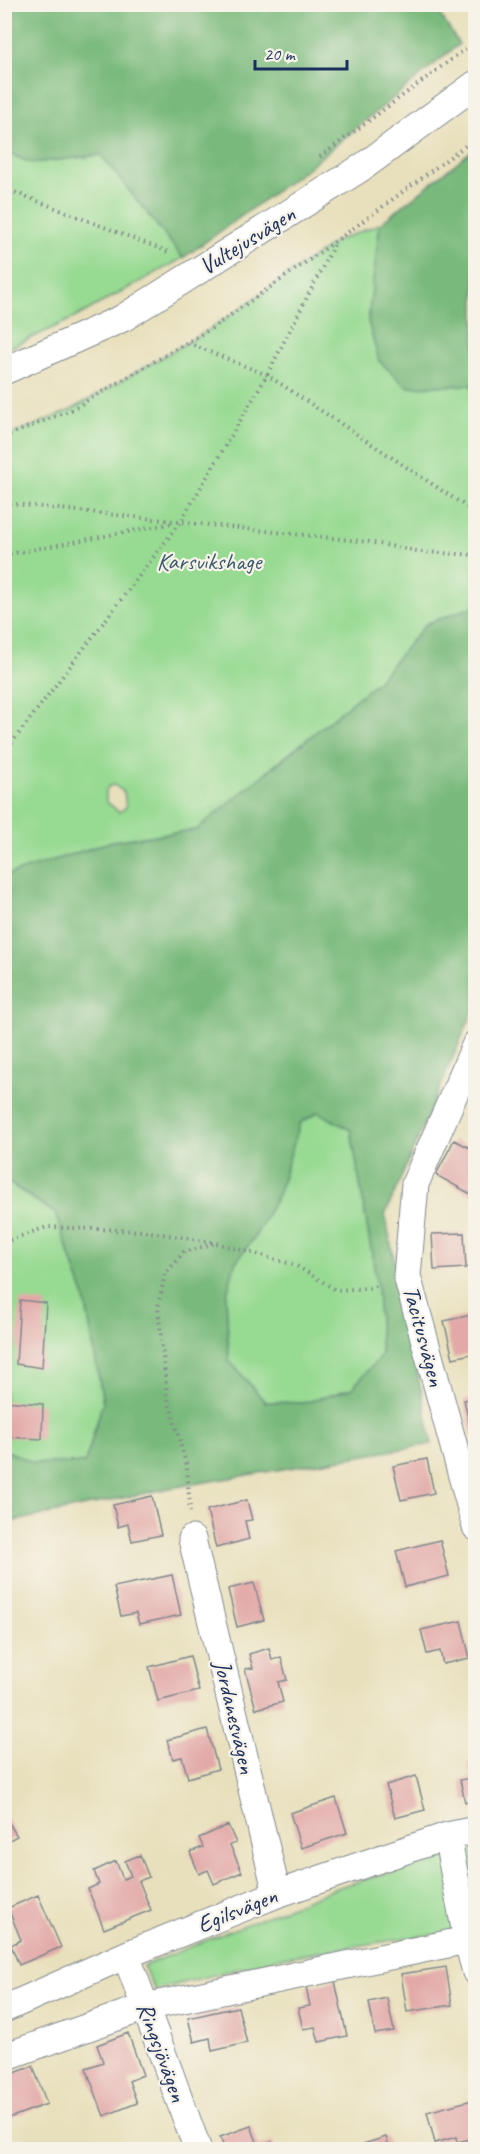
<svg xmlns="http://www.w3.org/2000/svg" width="480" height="2154" viewBox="0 0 480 2154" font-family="Caveat,sans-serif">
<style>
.green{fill:#97da92;stroke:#598478;stroke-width:1.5;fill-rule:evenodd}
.forest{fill:#79ba7c;stroke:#4a746d;stroke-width:1.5;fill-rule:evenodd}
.building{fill:#e2a9a8}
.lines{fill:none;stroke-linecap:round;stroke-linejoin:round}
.minor-casing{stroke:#82888d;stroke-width:29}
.path{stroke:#82888d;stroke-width:4;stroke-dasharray:1.5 4.5;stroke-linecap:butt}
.minor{stroke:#fff;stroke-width:27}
.labels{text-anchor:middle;stroke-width:4.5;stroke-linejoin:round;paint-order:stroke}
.street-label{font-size:24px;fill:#1b2f5e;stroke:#f7f3e8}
.park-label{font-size:24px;fill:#3a5a6b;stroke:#f7f3e8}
</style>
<rect width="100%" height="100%" fill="#f7f3e8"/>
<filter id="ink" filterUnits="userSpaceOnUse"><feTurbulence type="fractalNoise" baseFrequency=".0167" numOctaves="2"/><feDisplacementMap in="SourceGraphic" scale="12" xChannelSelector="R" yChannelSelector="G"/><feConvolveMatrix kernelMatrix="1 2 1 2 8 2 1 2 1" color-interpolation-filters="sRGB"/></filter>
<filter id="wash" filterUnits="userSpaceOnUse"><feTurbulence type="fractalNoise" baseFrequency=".008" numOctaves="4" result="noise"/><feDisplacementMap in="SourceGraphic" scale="24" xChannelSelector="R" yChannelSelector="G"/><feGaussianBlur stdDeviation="1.35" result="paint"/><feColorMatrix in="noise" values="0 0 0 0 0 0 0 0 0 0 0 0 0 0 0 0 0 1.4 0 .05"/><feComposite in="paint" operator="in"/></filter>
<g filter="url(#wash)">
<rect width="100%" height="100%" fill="#e8e0bc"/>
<!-- green -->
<path class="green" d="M4,152l28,11 69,-8 82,103 -109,60 -69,32z
M380,224l-12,97 39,66 64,-2 4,8v213l-49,18 -49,58 -181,148 -83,11 -108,35v-439l66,-27 141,-82 124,-87zM114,785l10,7 2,15 -7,5 -13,-11v-10l3,-5z
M318,1112l33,18 26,155 4,72 -30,32 -47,14 -39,-1 -36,-42 -3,-63 9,-34 21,-28 23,-43 21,-69z
M4,1180l51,33 30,85 18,104 -18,61h-51l-29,-13z
M475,1850v80l-69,8 -126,20 -125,32 -12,-24 193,-78 85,-25z"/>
<!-- forest -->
<path class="forest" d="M4,5h430l25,39 -155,127 -121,87 -82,-103 -69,8 -27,-11z
M475,148v245l-4,-8 -64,2 -28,-26 -11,-40 12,-97z
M475,606v400l-90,209 47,229 -262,44 -165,35v-73l29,13h51l18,-61 -18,-104 -30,-85 -50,-33 -1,-304 109,-35 83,-11 181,-148 49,-58zM318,1112l33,18 26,155 4,71 -30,33 -47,14 -39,-1 -36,-42 -3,-63 9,-34 21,-28 23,-43 21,-69z"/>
<g id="blocks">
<!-- building -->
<path class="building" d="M461,4h15v12l-5,3z
M454,1140l22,11v46l-40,-22z
M464,1233l2,35 -32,2 -2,-36z
M20,1300l26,3 -4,65 -26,-4z
M476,1314v39l-23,5 -9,-37z
M476,1397v39h-4l-8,-36z
M4,1401l39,3 -1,35 -38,-2z
M427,1459l7,34 -33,7 -8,-34z
M152,1496l9,39 -29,6 -4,-17 -10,3 -5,-22z
M247,1500l5,20 -7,1 4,18 -33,9 -9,-38z
M440,1540l9,36 -44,11 -9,-36z
M172,1575l9,40 -42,9 -3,-11 -15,3 -7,-29z
M254,1583l10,37 -27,7 -9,-38z
M461,1621l9,37 -27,6 -3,-13 -13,3 -6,-24z
M269,1648l3,12 9,-3 6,23 -9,2 5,20 -27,7 -11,-40 8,-1 -4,-14z
M190,1656l9,35 -41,10 -9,-34z
M207,1729l11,40 -30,9 -6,-21 -9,2 -6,-19z
M476,1762v38l-11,2 -5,-22 11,-2 -3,-14z
M416,1776l9,34 -30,8 -9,-33z
M336,1798l11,35 -46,15 -11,-35z
M4,1815l13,21 -13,7z
M228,1825l8,18 -6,2 12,27 -28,12 -6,-14 -9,4 -9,-22 13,-5 -4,-9z
M140,1855l9,22 -10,4 12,29 -47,19 -16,-40 11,-5 -5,-13 22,-10 7,18 8,-3 -6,-15z
M38,1895l23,52 -42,18 -8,-20 10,-5 -13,-32z
M446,1967l6,38 -45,7 -6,-38z
M335,1981l12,55 -28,6 -4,-15 -12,2 -5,-21 12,-2 -4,-19z
M387,1998l7,33 -19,3 -6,-32z
M238,2007l9,36 -35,8 -2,-13 -16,4 -6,-24z
M128,2033l15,42 -14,6 8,22 -33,13 -18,-48 17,-6 -6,-17z
M33,2066l14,38 -38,14 -5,-12v-13l5,-1 -5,-15z
M476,2099v39l-19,4 -1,-5 -21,6 -8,-31z
M251,2126l8,21 13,-5 3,8h-50l-5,-13z
M386,2137l4,13h-25l-2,-6z"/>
</g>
</g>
<g filter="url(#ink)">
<use href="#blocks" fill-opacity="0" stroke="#82888d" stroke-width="1.5"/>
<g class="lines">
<defs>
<path id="minor" d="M4,371l119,-53 241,-152 112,-82
M476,1044l-61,140 -8,92 69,251
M192,1539l85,355
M447,1836l20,103 9,33
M126,1955l72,195
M4,2009l122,-54 151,-61 170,-58 29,-6
M4,2057l141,-50 331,-69"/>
</defs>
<!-- minor casing -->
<use href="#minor" class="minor-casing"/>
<!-- path -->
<path class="path" d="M320,157l156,-116
M4,188l167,65
M188,343l79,32 209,138
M4,437l67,-27 141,-82 124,-87 140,-103
M4,503l365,39 53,10 54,3
M4,555l170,-32
M4,753l177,-232 86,-146 69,-134
M4,1242l43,-15 97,4 72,12 79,22 41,25 33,-2 10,-3
M190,1512l-3,-45 -20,-72 -9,-88 7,-33 19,-22 29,-8"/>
<!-- minor -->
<use href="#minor" class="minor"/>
</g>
</g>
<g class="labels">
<!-- street labels -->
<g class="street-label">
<text transform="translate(247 240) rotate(-32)" y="8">Vultejusvägen</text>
<text transform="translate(424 1336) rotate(75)" y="8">Tacitusvägen</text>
<text transform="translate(235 1717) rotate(77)" y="8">Jordanesvägen</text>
<text transform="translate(237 1910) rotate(-22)" y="8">Egilsvägen</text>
<text transform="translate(162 2052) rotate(70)" y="8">Ringsjövägen</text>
</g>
<!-- park labels -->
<g class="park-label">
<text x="209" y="569">Karsvikshage</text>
</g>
</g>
<!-- margin -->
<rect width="480" height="2154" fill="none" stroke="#f7f3e8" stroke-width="24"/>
<!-- scale -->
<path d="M255 60v9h92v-9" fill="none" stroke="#1b2f5e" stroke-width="3"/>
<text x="264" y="60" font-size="18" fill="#1b2f5e" stroke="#f7f3e8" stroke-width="4.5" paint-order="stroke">20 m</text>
</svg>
